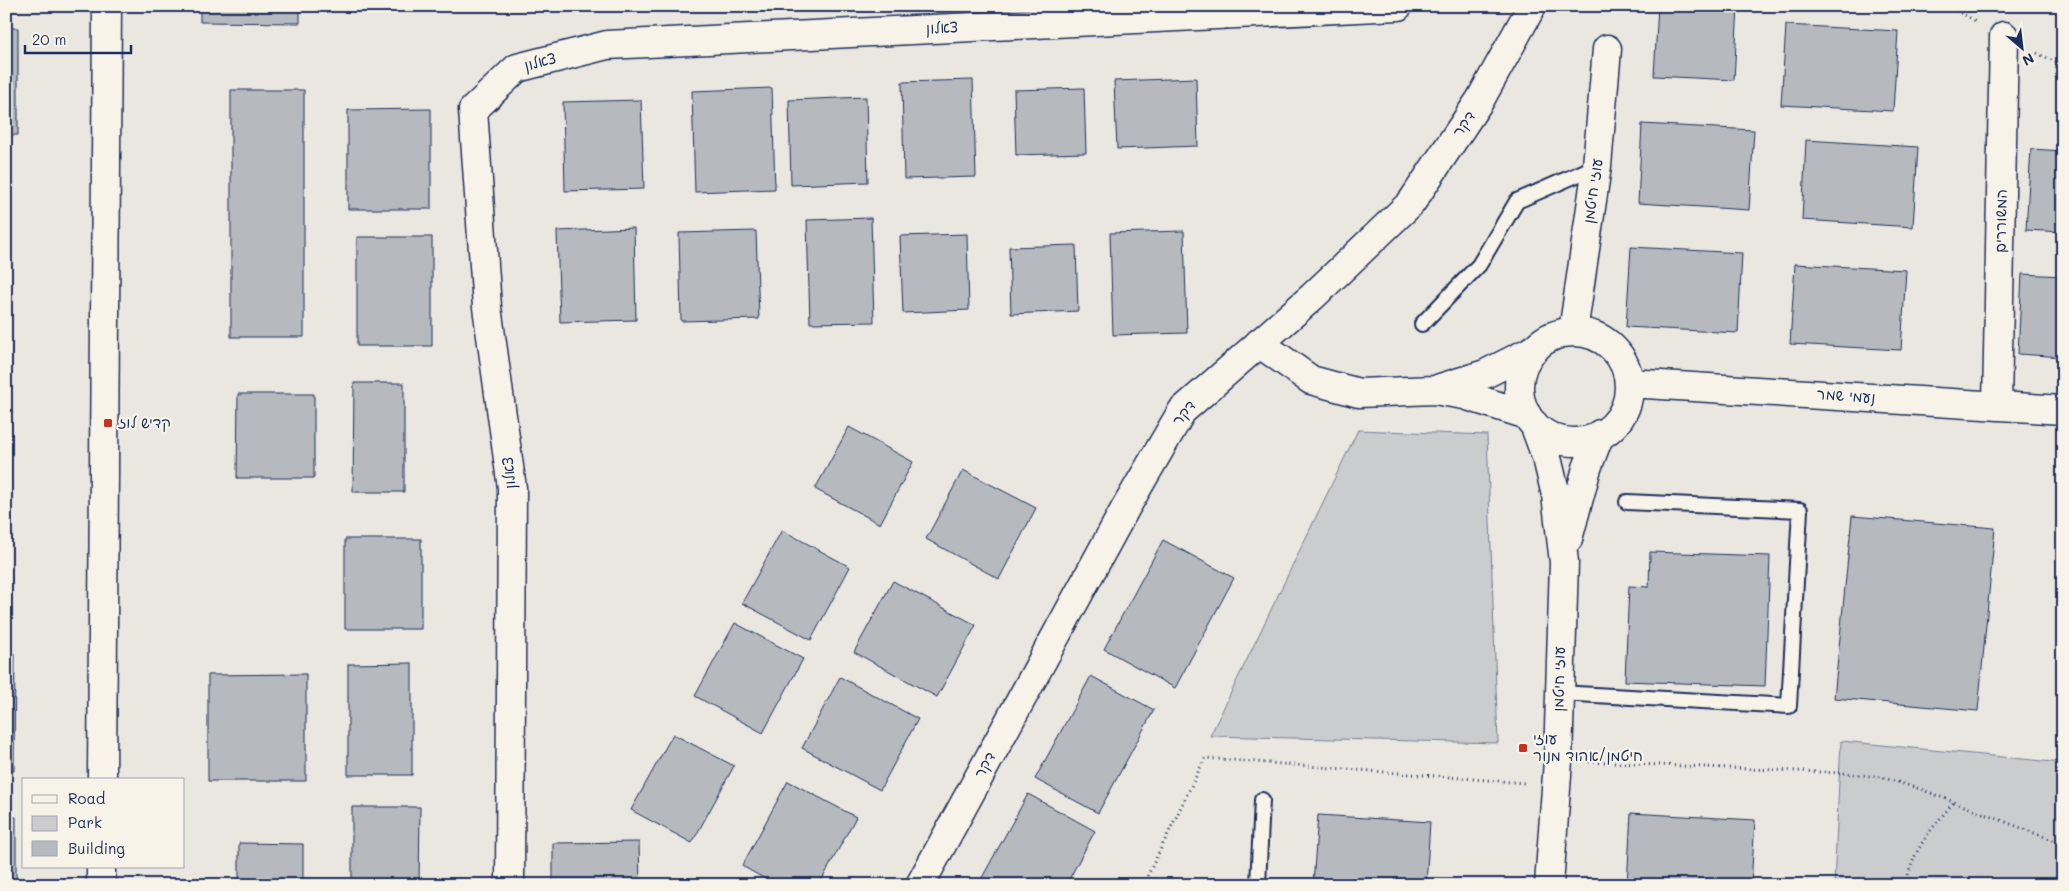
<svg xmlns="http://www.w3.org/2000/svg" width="2069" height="891" viewBox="0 0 2069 891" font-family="Mali,'Playpen Sans Hebrew',sans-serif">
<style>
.green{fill:#cbcccd;stroke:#737e96}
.building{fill:#b6babf;stroke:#1b2f5e}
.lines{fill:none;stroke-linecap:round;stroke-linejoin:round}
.lane-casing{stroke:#1b2f5e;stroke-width:18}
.street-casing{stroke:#1b2f5e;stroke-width:31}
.secondary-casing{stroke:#1b2f5e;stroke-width:31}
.path{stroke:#1b2f5e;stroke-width:3;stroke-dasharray:1 4;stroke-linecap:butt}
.lane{stroke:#f7f3e8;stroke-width:14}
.street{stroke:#f7f3e8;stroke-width:28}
.secondary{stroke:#f7f3e8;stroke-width:28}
.poi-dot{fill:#c8321e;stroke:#f7f3e8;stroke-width:2}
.labels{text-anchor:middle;stroke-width:4.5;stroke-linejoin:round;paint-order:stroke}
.street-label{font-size:15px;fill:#1b2f5e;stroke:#f7f3e8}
.poi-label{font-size:15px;fill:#1b2f5e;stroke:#f7f3e8;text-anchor:start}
</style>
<rect width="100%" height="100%" fill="#eae7e0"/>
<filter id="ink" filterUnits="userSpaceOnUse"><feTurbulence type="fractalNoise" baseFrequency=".02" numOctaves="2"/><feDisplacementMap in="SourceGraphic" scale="10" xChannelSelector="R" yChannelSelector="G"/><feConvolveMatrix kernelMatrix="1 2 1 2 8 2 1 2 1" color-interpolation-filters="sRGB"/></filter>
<g filter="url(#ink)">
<!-- green -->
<path class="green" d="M1358,430l129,5 11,308 -288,-7z
M1841,741l222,22v122h-229z"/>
<!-- building -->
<path class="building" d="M200,6h100v17l-100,-1z
M1658,6h80l-4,74 -80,-4z
M1786,25l112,6 -5,80 -112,-6z
M6,28h12v107h-12z
M1196,78l2,68 -81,3 -3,-68z
M973,80l3,97 -72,2 -2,-97z
M772,88l3,101 -80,3 -3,-101z
M1084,88l2,65 -70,2 -2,-65z
M231,90h73v247h-73z
M866,97l2,85 -77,3 -2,-85z
M641,100l3,89 -79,2 -2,-89z
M431,109v100h-83v-99z
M1642,124l112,6 -5,80 -111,-7z
M1806,140l112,7 -5,80 -111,-7z
M2031,149l32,2v81l-37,-2z
M871,218l3,104 -64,1 -3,-103z
M634,228l2,92 -76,2 -3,-91z
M756,231l3,88 -78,2 -2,-88z
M1184,231l3,102 -74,2 -3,-102z
M967,234l2,76 -66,3 -3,-77z
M357,237h75v109h-75z
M1076,245l2,66 -67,3 -2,-67z
M1631,247l111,6 -4,80 -112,-6z
M1795,264l111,6 -5,80 -111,-6z
M2022,274l41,2v81l-45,-3z
M6,284h3v96h-3z
M354,383h50v109h-51z
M238,394h76v84h-77z
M6,417h5l-1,102h-4z
M849,427l64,35 -33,62 -65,-35z
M963,470l73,38 -37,71 -73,-40z
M1852,516l143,12 -17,183 -144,-13z
M782,530l68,37 -39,73 -69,-37z
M345,539h76v90h-76z
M1163,540l71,38 -59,110 -71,-39z
M1650,552l120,4 -5,130 -140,-5 4,-95 20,1z
M893,581l83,44 -39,72 -83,-45z
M735,623l68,36 -40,74 -68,-37z
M6,654h9l-1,117h-8z
M412,663v112h-64v-111z
M306,674v107h-98v-106z
M1091,676l63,34 -56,103 -63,-34z
M840,677l78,42 -38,71 -78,-42z
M673,734l61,32 -42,77 -61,-33z
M788,781l68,36 -37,68h-43l-34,-19z
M1028,794l67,37 -29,54h-88z
M352,807h68l-1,78h-67z
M1631,813l124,7 -4,65h-124z
M1318,815l112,7 -4,63h-113z
M6,817h10v68h-10z
M639,842l1,43h-87v-42z
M239,843l64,1v41h-64z"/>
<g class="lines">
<defs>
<path id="lane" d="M1422,324l57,-59 38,-64 80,-35
M1559,693l230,13 11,-196 -173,-8
M1258,885l4,-85"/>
<path id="street" d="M1573,332l24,-166 10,-117
M1519 387a55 55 0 1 1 110 0a55 55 0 1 1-110 0Z
M1259,343l52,37 48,13 75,-3 30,5 63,20
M1629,383l434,27
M1440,388l45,-14 50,-25
M1997,406l7,-370
M1534,424l14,38 8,33 8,67 -6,199 -9,124
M1568,539l19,-71 13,-34
M510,885l2,-397 -25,-181 -14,-197 44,-42 90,-23 791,-39"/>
<path id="secondary" d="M102,780l5,-774
M101,885v-18
M920,885l205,-376 57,-98 130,-114 99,-94 69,-103 52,-94"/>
</defs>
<!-- lane casing -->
<use href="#lane" class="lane-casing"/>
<!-- street casing -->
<use href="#street" class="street-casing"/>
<!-- secondary casing -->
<use href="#secondary" class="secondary-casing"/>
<!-- path -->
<path class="path" d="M1947,6l29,15
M2037,53l26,13
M1589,762l254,11 38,4 39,12 143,55
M1143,885l62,-127 320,25
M1906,885c6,-35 26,-57 48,-83"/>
<!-- lane -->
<use href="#lane" class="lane"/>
<!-- street -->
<use href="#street" class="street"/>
<!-- secondary -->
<use href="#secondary" class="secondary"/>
</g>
</g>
<!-- markers -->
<g class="poi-dot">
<rect x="103" y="418" width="10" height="10" rx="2.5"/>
<rect x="1518" y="743" width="10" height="10" rx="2.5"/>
</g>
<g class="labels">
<!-- street labels -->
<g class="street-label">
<text transform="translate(942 28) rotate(-3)" y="5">צאלון</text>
<text transform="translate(540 62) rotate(-15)" y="5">צאלון</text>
<text transform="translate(1464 124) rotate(-56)" y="5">דקר</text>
<text transform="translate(1593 191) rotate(-82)" y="5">עוזי חיטמן</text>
<text transform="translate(2001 221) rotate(-89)" y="5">המשוררים</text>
<text transform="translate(1846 396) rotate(4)" y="5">נעמי שמר</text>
<text transform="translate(1184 413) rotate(-52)" y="5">דקר</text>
<text transform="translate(509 473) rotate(-96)" y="5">צאלון</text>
<text transform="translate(1559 679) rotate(-89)" y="5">עוזי חיטמן</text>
<text transform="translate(985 765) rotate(-61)" y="5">דקר</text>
</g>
<!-- poi labels -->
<g class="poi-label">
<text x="118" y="428">קדיש לוז</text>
<text x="1533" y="744">עוזי<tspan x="1533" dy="17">חיטמן/אהוד מנור</tspan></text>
</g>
</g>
<!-- margin -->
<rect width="2069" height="891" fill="none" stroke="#f7f3e8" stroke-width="25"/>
<rect x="12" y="12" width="2044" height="866" fill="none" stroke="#1b2f5e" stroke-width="2" filter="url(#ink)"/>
<!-- legend -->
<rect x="22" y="778" width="162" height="90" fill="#f7f3e8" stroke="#9fa5b1"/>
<rect x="32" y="795" width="25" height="8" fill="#f7f3e8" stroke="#9fa5b1"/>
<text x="68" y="804" font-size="15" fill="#1b2f5e">Road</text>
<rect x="32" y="816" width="25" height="15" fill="#cbcccd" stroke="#9fa5b1"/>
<text x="68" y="828" font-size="15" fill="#1b2f5e">Park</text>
<rect x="32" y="841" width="25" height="15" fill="#b6babf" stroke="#9fa5b1"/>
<text x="68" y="854" font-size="15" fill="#1b2f5e">Building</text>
<!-- north arrow -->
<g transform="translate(2022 48) rotate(152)" stroke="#f7f3e8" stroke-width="4" paint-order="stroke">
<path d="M0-4L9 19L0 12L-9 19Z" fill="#1b2f5e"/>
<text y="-8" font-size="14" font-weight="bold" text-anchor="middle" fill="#1b2f5e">N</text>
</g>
<!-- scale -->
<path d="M25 45v8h106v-8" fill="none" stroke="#1b2f5e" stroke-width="2.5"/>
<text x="32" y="45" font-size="15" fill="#1b2f5e" stroke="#f7f3e8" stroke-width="4" paint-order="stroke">20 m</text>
</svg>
